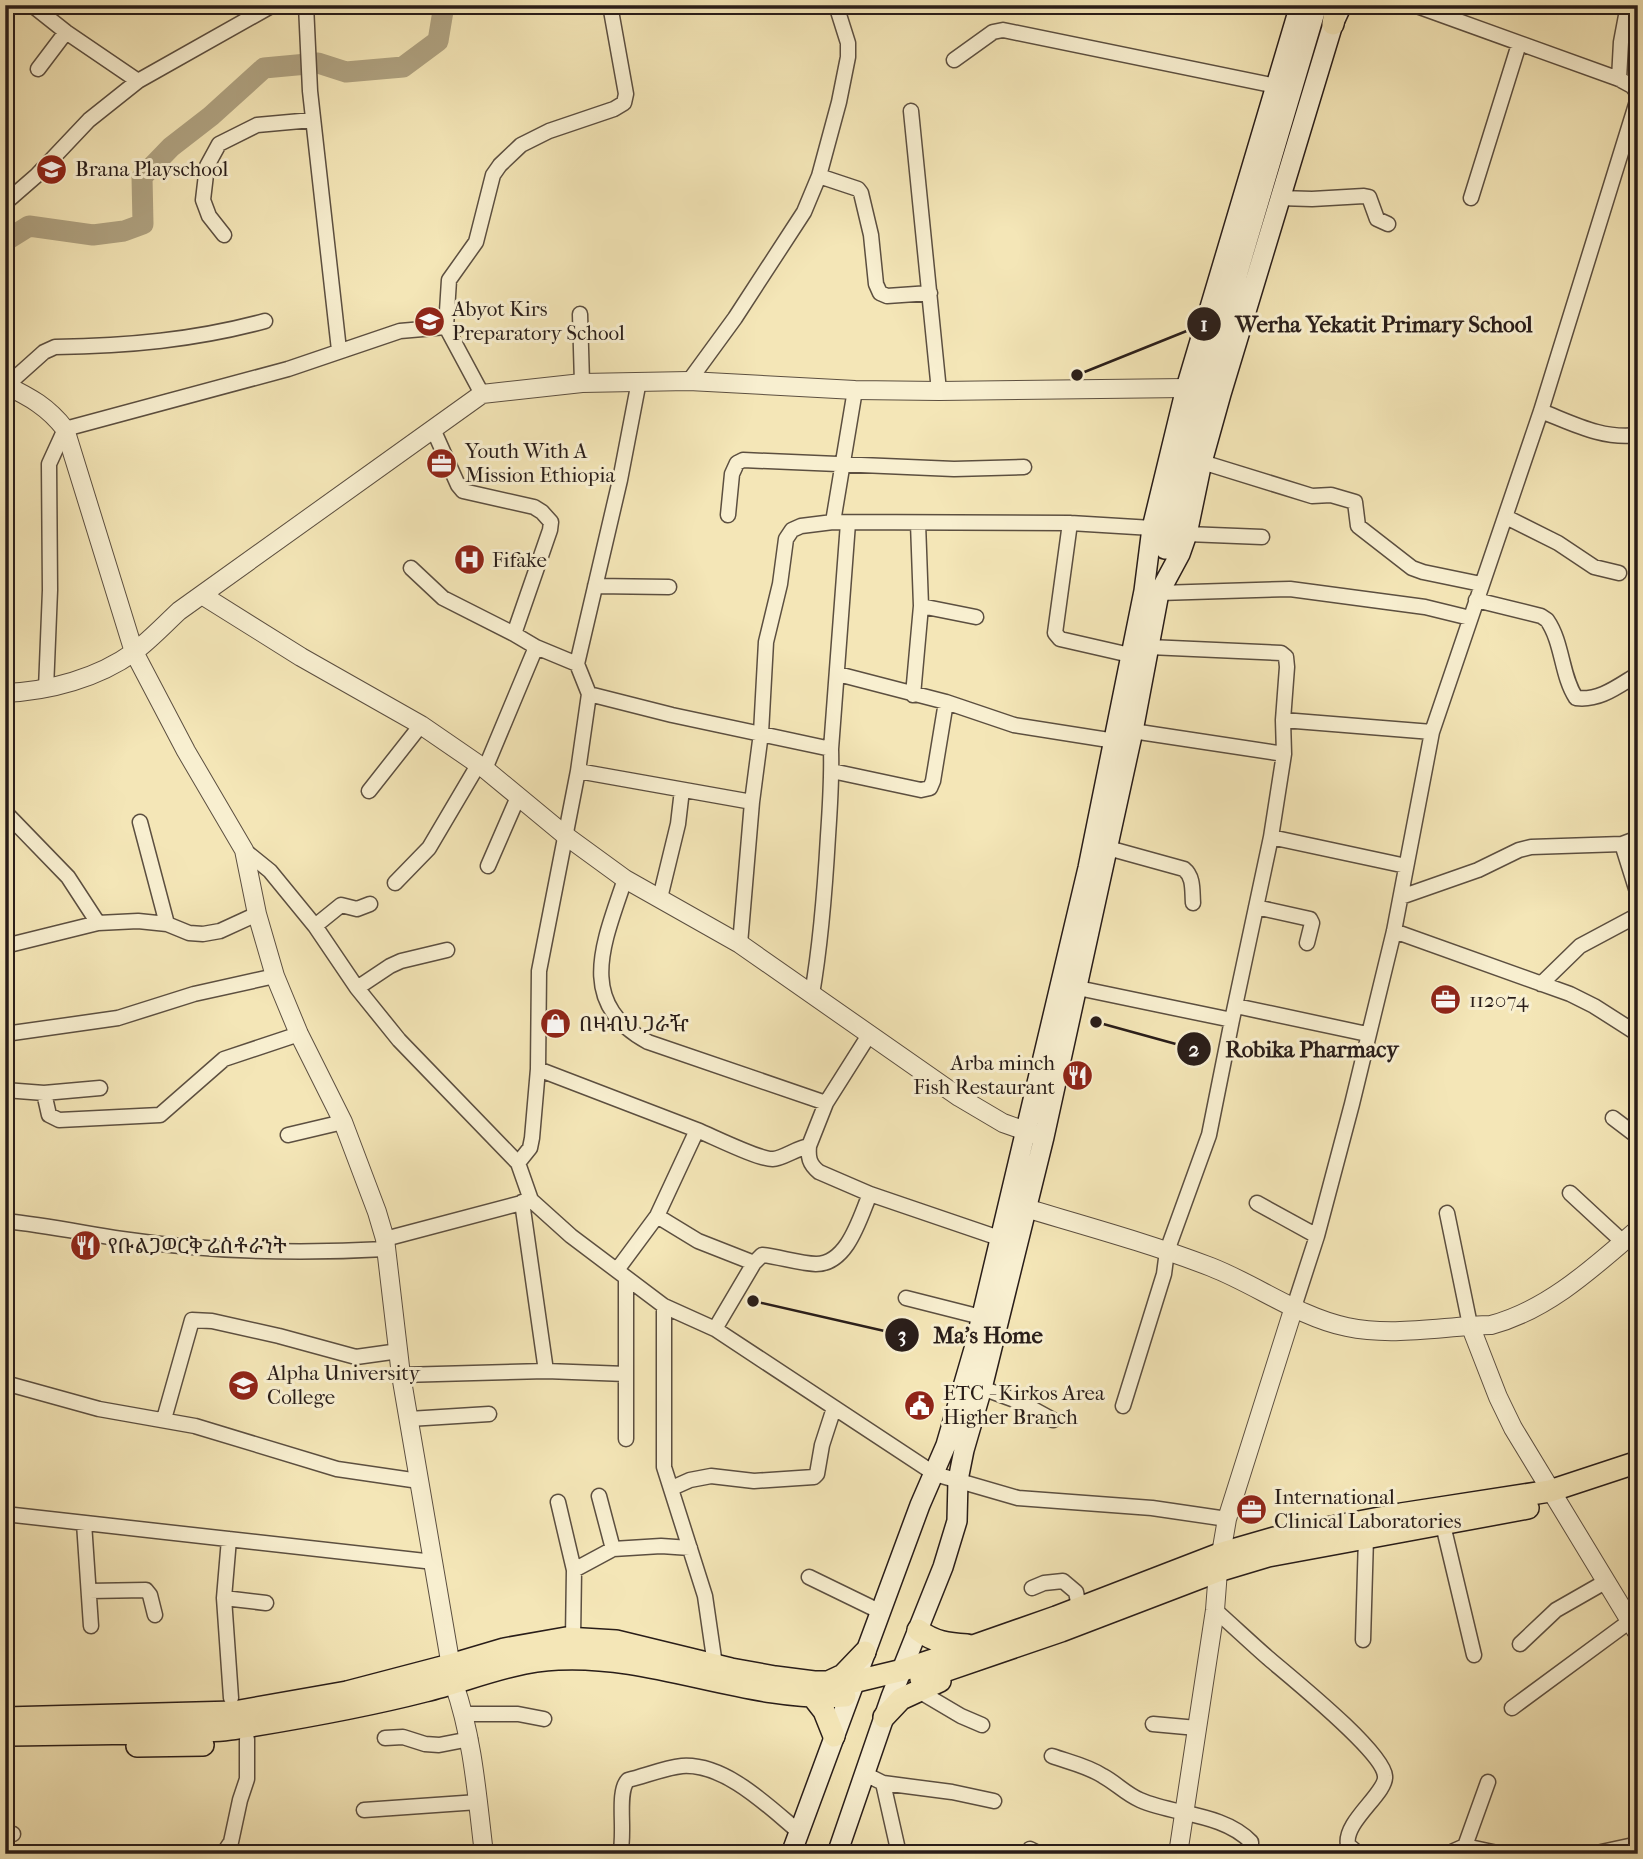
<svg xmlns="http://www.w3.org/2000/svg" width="1643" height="1859" viewBox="0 0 1643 1859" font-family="'IM FELL French Canon','Noto Serif Ethiopic',serif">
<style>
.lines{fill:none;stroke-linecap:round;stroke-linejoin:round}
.river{stroke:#afa281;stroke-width:21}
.minor-casing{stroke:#5c4f40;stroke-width:17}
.tertiary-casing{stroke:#5c4f40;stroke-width:20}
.secondary-casing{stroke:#291d19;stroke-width:22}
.primary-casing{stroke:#291d19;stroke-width:24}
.minor{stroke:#f8efd0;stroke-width:14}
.tertiary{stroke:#f8efd0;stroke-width:18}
.secondary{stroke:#f8efd0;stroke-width:19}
.primary{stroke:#f4e6b7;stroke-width:21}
.labels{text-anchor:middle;stroke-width:6;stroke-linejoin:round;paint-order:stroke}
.poi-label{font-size:21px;fill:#291d19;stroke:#f8efd0;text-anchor:start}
.leader{fill:none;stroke:#291d19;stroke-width:2.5}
.callout-dot{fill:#291d19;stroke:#f8efd0;stroke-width:2.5}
.mark-label{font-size:21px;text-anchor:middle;font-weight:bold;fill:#fff}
.callout-label{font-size:23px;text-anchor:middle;font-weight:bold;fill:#291d19;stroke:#f8efd0;stroke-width:6;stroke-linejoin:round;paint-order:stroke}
</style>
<rect width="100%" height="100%" fill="#f4e6b7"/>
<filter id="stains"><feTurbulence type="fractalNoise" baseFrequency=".00286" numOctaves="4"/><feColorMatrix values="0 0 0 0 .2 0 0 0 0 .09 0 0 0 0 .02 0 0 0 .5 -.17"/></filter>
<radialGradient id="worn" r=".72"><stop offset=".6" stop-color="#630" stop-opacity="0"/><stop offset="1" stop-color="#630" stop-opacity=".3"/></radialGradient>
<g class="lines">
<!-- river -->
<path class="river" d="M5,241l24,-15 64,9 31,-4 19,-7 -1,-47 29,-30 40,-31 53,-48 54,-5 28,9 57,-5 35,-26 6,-36"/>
<defs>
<path id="minor" d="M32,5l34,27 72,49
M306,5l4,86 29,259
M1414,5l205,74 13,7 6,8
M954,60l39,-28 10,-2 273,56
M38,69l28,-37
M1619,79l2,-37 7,-37
M911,111l28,280
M819,176l39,13 3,4 10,42 5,49 4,9 7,3 43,-3
M1279,198l33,1 52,-3 5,1 8,22 11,5
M1471,198l48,-154
M5,203l31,-27 53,-56 49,-39 135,-76
M224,235l-15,-19 -6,-16 4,-34 12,-22 38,-19 55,-5
M580,314l2,69
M446,327l3,-47 27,-38 17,-67 7,-10 21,-20 28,-14 65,-22 10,-6 2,-9 -16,-89
M689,381l46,-63 69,-106 15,-36 20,-74 9,-45v-14l-12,-38
M6,386l38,-34 11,-5c72,-1 140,-7 210,-26
M1541,411c31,12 62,29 97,24
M1202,462l110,34 19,-1 24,7 3,24 54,42 11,4 58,12
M728,515l4,-41 5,-11 6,-3 211,9 70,-2
M1506,517l52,26 36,24 25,6
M833,522l22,-132
M1070,523l-15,110 5,6 70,16
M1187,534l75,3
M411,568l32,30 71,36 36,-104 1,-8 -9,-10 -8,-5 -71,-16 -5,-6 -25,-56
M595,586l74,1
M1159,593l131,-4 135,18 45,11
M1476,600l65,16 6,4c16,23 14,55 29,78 24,3 42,-12 62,-24
M921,606l55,11
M514,634l22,13 41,17 12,30 83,21 159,34
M1149,647l132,6 5,4 1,10 -4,53
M577,664l43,-184 19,-99
M838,674l108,28 68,23 101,16
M46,689l4,-99 -1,-126 16,-35 223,-60 112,-38 46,-4 36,67
M913,695l8,-89 -3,-83
M1126,730l158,24
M485,769l51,-122
M578,771l11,-77
M832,771l89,19 9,-2 3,-7 13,-79
M369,791l52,-66
M5,812l63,65 30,46
M140,822l27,102
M1271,837l135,29
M1622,844l16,51
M1108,848l76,21c10,8 8,22 9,34
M244,850l26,21 45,55 42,62 42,52 119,123 13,37 40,36 93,70 51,23 220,145 83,24 134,10 75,11
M488,866l30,-69
M625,879c-21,63 -50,124 23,163l178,61 43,-68
M395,883l34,-35 49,-83
M1401,897l77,-27 41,-20 12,-3 91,-3 16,-6
M660,898l18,-74 4,-34
M1256,907l54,12 2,4 -5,20
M315,926l26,-21 16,4 13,-5
M1394,931l176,63 24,12 44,28
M740,944l12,-142 9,-69 5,-91 14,-58 6,-45 6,-9 9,-4 32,-4 237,1 82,5
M5,946l93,-23 40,-2 29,3 22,9 14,1 17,-3 37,-17
M1541,984l39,-38 58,-31
M357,988l33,-22 11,-5 46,-11
M1078,988l154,32 39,-183 13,-83 -1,-34 149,12
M812,994c9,-52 13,-105 16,-158 2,-29 4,-58 3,-87l17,-226
M1236,1006l131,28
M5,1034l113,-16 76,-24 81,-18
M538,1069l159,61 -40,86
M5,1090l39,3 5,22 10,5 101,-5 64,-56 75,-25
M44,1093l56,-5
M1613,1118l25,19
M697,1130c15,6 63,30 76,29 9,0 24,-11 36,-13 -1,11 0,18 10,26l51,22
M288,1135l55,-13
M809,1146l17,-43
M518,1163l12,-15 2,-10 6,-69 1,-98 39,-200 174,31
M1570,1193l53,49
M1257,1203l60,33
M1447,1213l23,112
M5,1221c40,4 78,12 117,18 88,13 176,15 264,10
M385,1239l144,-38
M617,1270l40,-54 41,25 56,22 8,-8c18,2 36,8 54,9 32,0 44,-47 54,-70l129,44
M906,1298l75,19
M664,1306v161l41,129 10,69
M1294,1307l23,-71 35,-132 42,-173 38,-199 109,-321 97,-313
M715,1329l39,-66
M546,1371l80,3
M401,1375l145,-4 -24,-169
M5,1383l94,26 96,17 142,43 82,12
M982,1388l38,14 33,18
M1123,1406l41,-132 3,-23 42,-116 23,-115
M164,1419l28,-99 20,1 67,15 77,21 43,-6
M409,1419l80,-5
M626,1439v-161
M672,1488l18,-8 21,-4 43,5 60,-4 3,-3 5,-29 12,-37
M599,1496l14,53
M558,1502l16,68 -1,68
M5,1514l429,48
M84,1523l7,103
M1443,1525l31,130
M229,1539l-5,59 7,100
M574,1570l39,-21 48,-3 29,2
M809,1577l72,35
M1032,1588l12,-5 19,-2 13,11 3,15
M89,1591l57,-1 4,5 5,20
M224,1598l42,5
M1215,1610c18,16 35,32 52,47 22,19 116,94 118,119 2,17 -42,46 -37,69l11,9
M1363,1640l3,-103
M1520,1644l36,-34 49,-28
M917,1690l44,26 21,9
M1512,1708l118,-87
M465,1714h53l26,5
M1153,1724l44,4
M385,1738l18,-1 22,7 14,1 31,-6
M1052,1756c17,6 36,10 51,20 13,7 23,18 37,24 34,15 83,13 111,42v12
M865,1774l18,9 69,9 42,9
M1488,1782l-23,64 37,8
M883,1783l16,71
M364,1810l114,-8
M5,1834h8
M1030,1849l10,5
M223,1854l8,-12 9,-42 7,-21v-40
M620,1854c6,-21 -4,-62 8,-74 17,-4 36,-12 54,-14 43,-3 86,40 117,66
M1447,1854l18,-8
M1592,1854l46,-10"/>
<path id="tertiary" d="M5,385c25,12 43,22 60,44l69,223 52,99 58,99 13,64 18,62 24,58 44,88 34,90 8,27 16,136 53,309c19,54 23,112 30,170
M202,595l99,62 120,68 64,44 81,67 59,43 115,65 219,153 44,26 34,12
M5,693c45,-2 93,-15 129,-41 16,-12 30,-27 45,-41l303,-217 100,-11 107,-2 166,9 84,1 247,-3
M1012,1204c66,20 134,38 199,63 46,18 88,50 136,60 47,10 97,-1 144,-2 57,-15 103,-58 147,-96
M1470,1325l28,72 15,31 125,206
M1178,1854l37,-244 3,-39 9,-52 67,-212"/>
<path id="secondary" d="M1165,549l26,-118 126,-426
M791,1854l129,-349 26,-60 28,-96 114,-481 56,-277 8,-63 34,-140 114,-383
M837,1854l54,-157 52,-130 14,-46 1,-41 6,-30 18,-62 62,-251 89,-406 26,-138 21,-39 7,-20 15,-72 19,-68 112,-370 7,-15"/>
<path id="primary" d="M1333,24l3,-19
M918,1630c16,12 30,14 49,15
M921,1679l140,-48 157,-60 50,-15 260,-48
M828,1682l15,-7 22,-23
M813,1697l11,14 10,25
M884,1717l17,-18 39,-18
M5,1718l229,-6 113,-20 103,-27 54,-16 62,-11 50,3 115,28 44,8 39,5h39l50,-12 39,-13 114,-40 166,-64 52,-15 127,-24 149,-23 88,-29
M5,1735c57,-1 113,-1 169,-3 21,-1 43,0 64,-4 62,-10 125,-21 187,-37 44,-11 87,-30 133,-32 97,-5 190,43 287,37
M137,1746l66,-1"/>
</defs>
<!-- minor casing -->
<use href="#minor" class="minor-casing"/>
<!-- tertiary casing -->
<use href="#tertiary" class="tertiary-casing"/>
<!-- secondary casing -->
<use href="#secondary" class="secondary-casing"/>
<!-- primary casing -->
<use href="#primary" class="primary-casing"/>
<!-- minor -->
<use href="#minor" class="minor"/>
<!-- tertiary -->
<use href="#tertiary" class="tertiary"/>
<!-- secondary -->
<use href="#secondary" class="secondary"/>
<!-- primary -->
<use href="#primary" class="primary"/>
</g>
<!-- icons -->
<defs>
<symbol id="school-disc" viewBox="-11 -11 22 22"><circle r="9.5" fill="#8f2418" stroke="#f8efd0"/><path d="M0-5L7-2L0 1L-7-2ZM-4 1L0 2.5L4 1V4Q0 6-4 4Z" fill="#fff"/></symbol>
<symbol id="office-disc" viewBox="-11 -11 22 22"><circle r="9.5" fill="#8f2418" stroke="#f8efd0"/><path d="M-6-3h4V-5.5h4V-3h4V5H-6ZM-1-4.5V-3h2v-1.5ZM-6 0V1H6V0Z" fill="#fff"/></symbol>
<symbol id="hospital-disc" viewBox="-11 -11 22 22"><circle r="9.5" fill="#8f2418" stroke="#f8efd0"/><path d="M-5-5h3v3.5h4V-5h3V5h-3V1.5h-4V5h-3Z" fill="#fff"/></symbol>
<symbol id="shop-disc" viewBox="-11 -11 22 22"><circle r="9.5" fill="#8f2418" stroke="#f8efd0"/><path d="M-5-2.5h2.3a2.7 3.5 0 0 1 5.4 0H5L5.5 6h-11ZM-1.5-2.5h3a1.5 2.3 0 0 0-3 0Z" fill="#fff"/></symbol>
<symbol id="restaurant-disc" viewBox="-11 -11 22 22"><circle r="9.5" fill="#8f2418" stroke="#f8efd0"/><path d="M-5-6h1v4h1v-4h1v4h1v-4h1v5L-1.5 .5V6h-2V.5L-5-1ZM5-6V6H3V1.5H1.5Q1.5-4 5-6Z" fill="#fff"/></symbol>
<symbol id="university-disc" viewBox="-11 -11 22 22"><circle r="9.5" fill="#8f2418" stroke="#f8efd0"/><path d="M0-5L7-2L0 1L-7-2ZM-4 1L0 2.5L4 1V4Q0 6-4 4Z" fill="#fff"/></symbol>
<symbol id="civic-disc" viewBox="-11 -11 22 22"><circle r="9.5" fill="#8f2418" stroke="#f8efd0"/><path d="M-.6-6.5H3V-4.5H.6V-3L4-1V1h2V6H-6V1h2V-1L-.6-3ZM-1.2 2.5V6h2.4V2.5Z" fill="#fff"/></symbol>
</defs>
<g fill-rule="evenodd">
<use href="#school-disc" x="34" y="152" width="35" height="35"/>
<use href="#school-disc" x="412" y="304" width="35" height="35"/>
<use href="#office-disc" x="424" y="446" width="35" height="35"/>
<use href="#hospital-disc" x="452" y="542" width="35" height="35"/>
<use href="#office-disc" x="1428" y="982" width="35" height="35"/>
<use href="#shop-disc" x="538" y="1006" width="35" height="35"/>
<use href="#restaurant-disc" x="1060" y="1058" width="35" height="35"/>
<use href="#restaurant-disc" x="68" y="1228" width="35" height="35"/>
<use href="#university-disc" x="226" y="1368" width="35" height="35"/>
<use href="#civic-disc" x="902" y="1388" width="35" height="35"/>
<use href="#office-disc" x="1234" y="1492" width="35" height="35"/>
</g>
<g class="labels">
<!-- poi labels -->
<g class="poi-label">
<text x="75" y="176">Brana Playschool</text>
<text x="452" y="316">Abyot Kirs<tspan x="452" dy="24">Preparatory School</tspan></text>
<text x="465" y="458">Youth With A<tspan x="465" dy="24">Mission Ethiopia</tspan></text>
<text x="492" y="567">Fifake</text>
<text x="1469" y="1007">112074</text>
<text x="579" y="1031">በዛብህ ጋራዥ</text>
<text x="1055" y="1070" text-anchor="end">Arba minch<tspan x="1055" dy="24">Fish Restaurant</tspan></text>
<text x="108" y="1253">የቡልጋወርቅ ሬስቶራንት</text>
<text x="267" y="1380">Alpha University<tspan x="267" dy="24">College</tspan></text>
<text x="943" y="1400">ETC - Kirkos Area<tspan x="943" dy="24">Higher Branch</tspan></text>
<text x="1274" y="1504">International<tspan x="1274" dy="24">Clinical Laboratories</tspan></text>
</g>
</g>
<!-- callouts -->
<path class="leader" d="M1077 375L1204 324M1096 1022L1194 1049M753 1301L902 1335"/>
<g class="callout-dot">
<circle cx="1077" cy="375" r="7"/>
<circle cx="1096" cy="1022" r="7"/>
<circle cx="753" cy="1301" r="7"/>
<circle cx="1204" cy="324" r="18"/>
<circle cx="1194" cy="1049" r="18"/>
<circle cx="902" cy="1335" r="18"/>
</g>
<g class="mark-label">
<text x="1204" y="331">1</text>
<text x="1194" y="1056">2</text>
<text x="902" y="1342">3</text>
</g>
<g class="callout-label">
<text x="1384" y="332">Werha Yekatit Primary School</text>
<text x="1312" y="1057">Robika Pharmacy</text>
<text x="988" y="1343">Ma's Home</text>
</g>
<!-- margin -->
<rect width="1643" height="1859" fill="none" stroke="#f4e6b7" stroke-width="28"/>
<rect x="7" y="7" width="1629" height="1845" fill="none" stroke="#291d19" stroke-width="3.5"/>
<rect x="14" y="14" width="1615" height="1831" fill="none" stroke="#291d19" stroke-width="2"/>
<rect width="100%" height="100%" filter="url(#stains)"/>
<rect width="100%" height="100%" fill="url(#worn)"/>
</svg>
